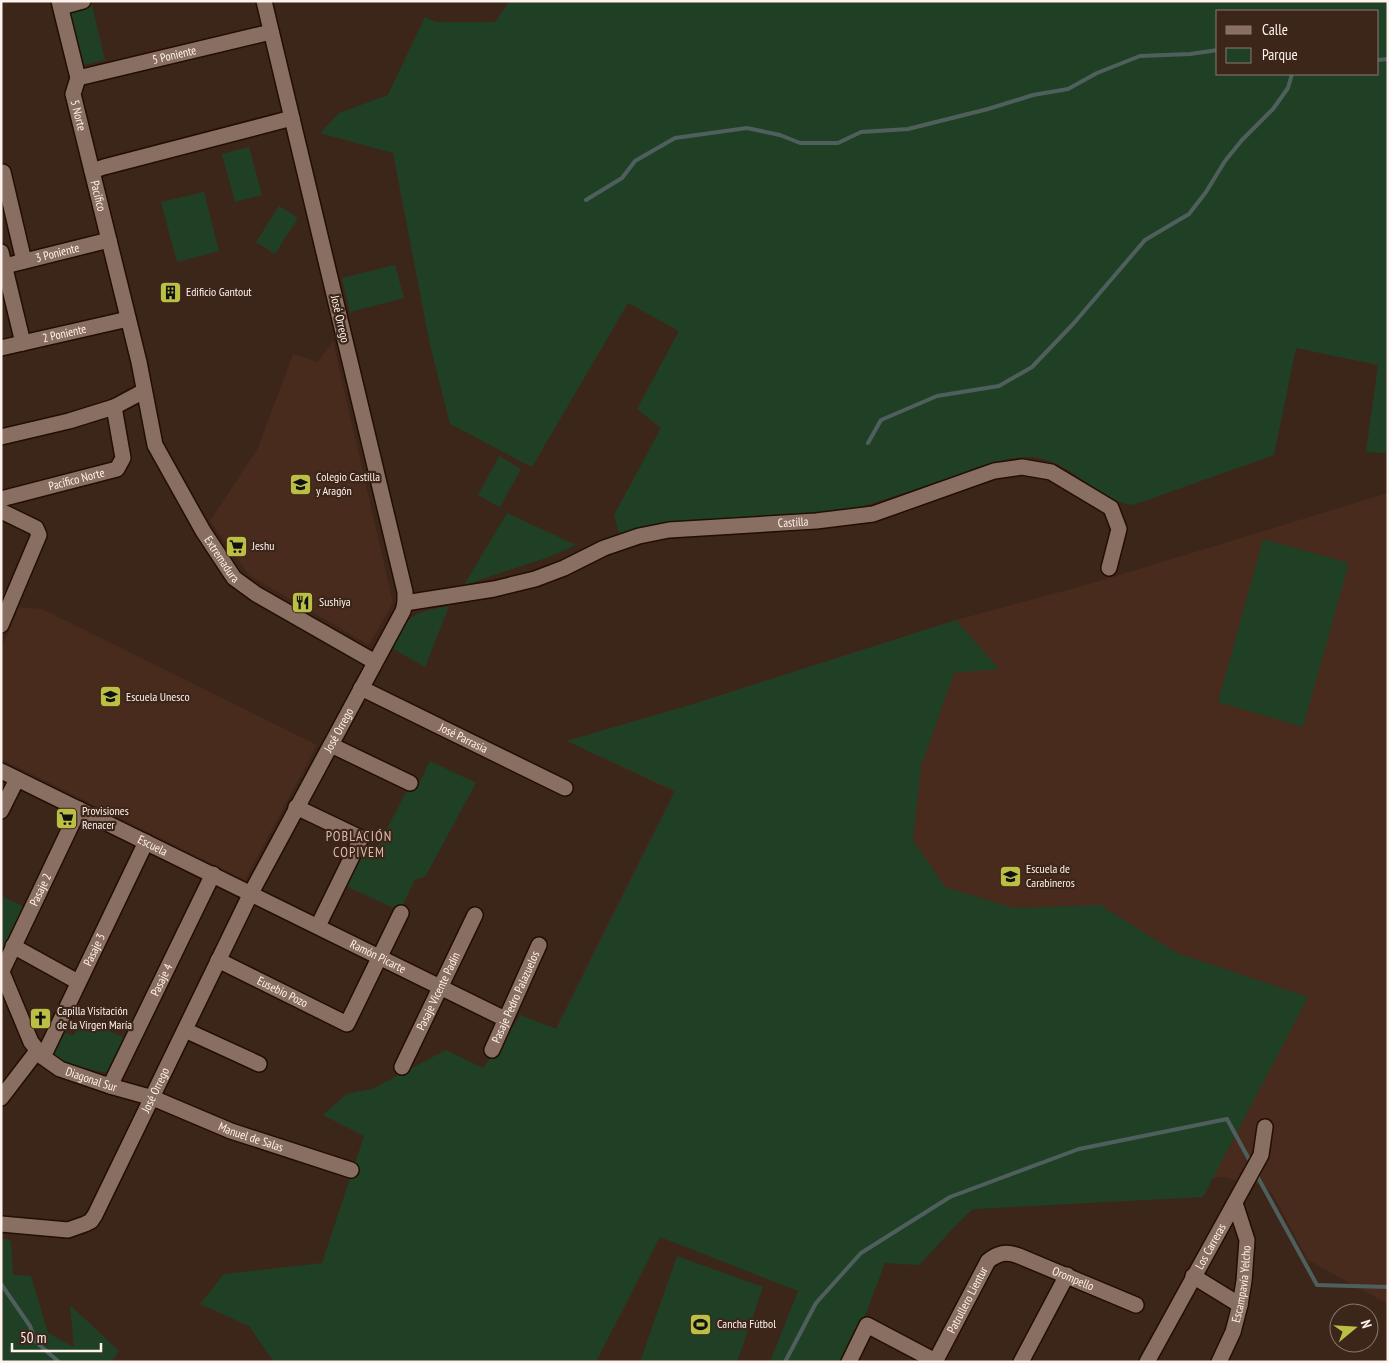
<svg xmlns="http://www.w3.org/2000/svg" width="1389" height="1363" viewBox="0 0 1389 1363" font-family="'PT Sans Narrow',sans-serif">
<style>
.built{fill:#482b1c}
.green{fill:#204026;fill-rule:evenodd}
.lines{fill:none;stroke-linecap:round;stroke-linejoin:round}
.stream{stroke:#4f5f5e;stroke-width:4}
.minor-casing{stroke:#220e04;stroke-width:18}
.minor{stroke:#896f61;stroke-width:15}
.labels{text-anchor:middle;stroke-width:4.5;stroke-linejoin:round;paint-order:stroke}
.street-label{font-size:12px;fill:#fff2ec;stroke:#3c261a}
.poi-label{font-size:12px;fill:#fff2ec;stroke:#3c261a;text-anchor:start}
.neighbourhood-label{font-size:14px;letter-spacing:1px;fill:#dabcae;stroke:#3c261a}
</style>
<rect width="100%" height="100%" fill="#3c261a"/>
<!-- built -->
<path class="built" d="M333,341l60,262 -24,42 -120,-70 -39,-54 48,-73 35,-94 25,8z
M1388,493v811l-80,-44 -35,-65 -11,-11 -15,1 -22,-8 -610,56 -25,-273 85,-168 -108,-51 123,-36 266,-85 137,-37z
M19,607l23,2 275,136 -72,135 -244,-121v-110z"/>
<!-- green -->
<path class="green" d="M63,1h28l14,59 -26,6z
M510,1h878v452l-22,-1 12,-87 -82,-17 -22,107 -141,50c-34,-4 -58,-40 -94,-47 -8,-2 -19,0 -27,0l-161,52 -166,12 -66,11 -5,-18 47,-87 -24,-19 42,-78 -51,-28 -96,164 -82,-43 -20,-79 -37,-192 -73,-20 19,-20 49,-18 37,-78 11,5h59zM1218,11h160v63h-160z
M249,147l13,48 -27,7 -13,-48z
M204,192l15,59 -42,11 -16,-60z
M279,206l19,12 -23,36 -19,-12z
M395,265l9,33 -54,14 -8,-34z
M499,456l22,13 -21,38 -22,-12z
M507,513l69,32 -27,12 -85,28z
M1263,539l86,24 -46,164 -85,-25z
M449,606l-24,61 -33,-19c18,-35 18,-34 57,-42z
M956,620l43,49 -45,4 -33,93 -8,74 32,47 68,21 87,-3 77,48 131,44 -105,200 -230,12c-20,17 -36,38 -54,56l-34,-2 -19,50 -26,49h-70l28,-71 -138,-54 -64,125h-322l-25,-36 -49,-22 24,-30 98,-11 42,-127 -41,-21 24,-21 25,-5 74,-39 37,18 38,-53 35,14 119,-238 -108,-50 123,-36z
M430,761l46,22 -51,94 -10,2 -15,32 -56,-26 20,-42 12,6 34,-64 7,3z
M1,896l26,12 -24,43 -2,-4z
M83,1019l46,21 -16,34 -38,-8 -28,-14 11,-20 16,3z
M1,1238l10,3 2,34 18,1 17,57 26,14 -4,-42 49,46 -8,11h-110z
M677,1256l86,31 -26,75h-97z"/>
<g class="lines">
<!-- stream -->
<path class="stream" d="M1378,60l10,-1
M586,200l36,-22 13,-17 40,-23 72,-10 33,7 20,8h38l23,-11 47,-3 80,-20 45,-14 35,-6 29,-16 43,-17 50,-2 28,-4
M868,443l13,-23 56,-24 62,-10 33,-19 42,-44 71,-83 44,-26 17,-22 19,-31 17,-21 31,-31 15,-21 4,-14
M1256,1174l61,111 71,2
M1,1284l29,42 6,16 23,20
M785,1362l31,-59 45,-50 89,-56 129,-48 148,-30 24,44"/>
<defs>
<g id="minor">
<path id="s1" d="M59,1l19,77 -5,16 66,268 16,83 48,86 31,47 22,16 119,68"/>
<path d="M61,7l22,-6"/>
<path id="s2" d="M78,78l193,-46"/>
<path d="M92,171l12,-4 188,-49"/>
<path d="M1,173l2,-1 21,89"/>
<path d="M1,252l22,91"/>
<path id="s3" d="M5,266l104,-26"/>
<path id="s4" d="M1,348l127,-29"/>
<path d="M1,437l68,-16 45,-14 30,-16"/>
<path id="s5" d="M1,499l116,-30 6,-11 -9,-51"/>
<path d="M1,511l35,17 3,7 -38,90"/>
<path id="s6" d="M405,603l89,-14 41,-10 29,-11 40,-20 35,-12 30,-6 147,-9 57,-7 121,-43 28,-4 29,5 60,36 8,21 -10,39"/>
<path id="s7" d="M361,688l204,100"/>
<path d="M331,745l79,38"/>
<path id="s8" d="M1,771l504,248"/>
<path d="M296,807l65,31 -43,88"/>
<path d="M1,811l16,-32"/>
<path d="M13,946l65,36"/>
<path id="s9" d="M218,960l129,64 54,-111"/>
<path id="s10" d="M1,970l30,72 12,15 17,12 50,17 43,12 78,33 120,39"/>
<path id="s11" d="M2,971l77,-162"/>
<path d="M185,1030l74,34"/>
<path id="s12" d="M492,1050l47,-105"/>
<path id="s13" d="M43,1057l103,-215"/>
<path id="s14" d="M402,1067l73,-152"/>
<path id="s15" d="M110,1086l103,-212"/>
<path d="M1,1098l36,-47"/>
<path id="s16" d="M1,1224l67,6 17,-6 6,-3 4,-6 156,-322 152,-282 2,-8v-11l-141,-591"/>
<path d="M1193,1276l47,29"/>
<path d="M849,1362l18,-37 70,37"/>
<path id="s17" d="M935,1362l53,-101c10,-8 18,-10 31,-5l117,49"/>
<path d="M1021,1362l46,-87"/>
<path id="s18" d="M1147,1362l114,-207 4,-28"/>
<path id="s19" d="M1219,1362l14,-30 7,-27 4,-24 3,-41 -12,-37"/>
</g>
</defs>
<!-- minor casing -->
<use href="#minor" class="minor-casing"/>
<!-- minor -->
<use href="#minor" class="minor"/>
</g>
<!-- icons -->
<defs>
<symbol id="building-square" viewBox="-11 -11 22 22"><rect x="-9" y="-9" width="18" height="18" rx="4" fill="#bbc045" stroke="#3c261a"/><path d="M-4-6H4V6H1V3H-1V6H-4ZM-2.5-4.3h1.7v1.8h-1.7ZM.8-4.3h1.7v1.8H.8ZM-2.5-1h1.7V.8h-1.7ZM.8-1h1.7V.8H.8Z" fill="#111"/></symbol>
<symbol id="school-square" viewBox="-11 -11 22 22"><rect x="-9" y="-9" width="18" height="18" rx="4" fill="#bbc045" stroke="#3c261a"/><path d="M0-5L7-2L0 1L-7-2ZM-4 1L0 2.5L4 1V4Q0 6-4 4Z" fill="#111"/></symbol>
<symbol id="supermarket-square" viewBox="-11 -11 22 22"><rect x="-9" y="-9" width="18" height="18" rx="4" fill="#bbc045" stroke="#3c261a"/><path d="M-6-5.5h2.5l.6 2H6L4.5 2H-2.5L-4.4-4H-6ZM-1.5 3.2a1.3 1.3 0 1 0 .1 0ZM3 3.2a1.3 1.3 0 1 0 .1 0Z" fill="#111"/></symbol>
<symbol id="restaurant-square" viewBox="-11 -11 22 22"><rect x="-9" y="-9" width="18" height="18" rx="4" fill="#bbc045" stroke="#3c261a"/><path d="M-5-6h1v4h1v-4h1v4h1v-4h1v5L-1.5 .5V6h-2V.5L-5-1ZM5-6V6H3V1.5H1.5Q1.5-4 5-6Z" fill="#111"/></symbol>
<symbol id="university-square" viewBox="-11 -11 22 22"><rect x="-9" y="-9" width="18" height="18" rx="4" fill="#bbc045" stroke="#3c261a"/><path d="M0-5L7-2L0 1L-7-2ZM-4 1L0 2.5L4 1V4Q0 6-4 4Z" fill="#111"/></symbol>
<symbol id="church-square" viewBox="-11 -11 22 22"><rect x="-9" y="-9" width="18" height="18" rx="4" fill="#bbc045" stroke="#3c261a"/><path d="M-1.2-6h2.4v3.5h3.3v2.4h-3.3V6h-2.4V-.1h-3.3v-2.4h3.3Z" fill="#111"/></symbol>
<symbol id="stadium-square" viewBox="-11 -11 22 22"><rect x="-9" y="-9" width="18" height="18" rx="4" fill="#bbc045" stroke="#3c261a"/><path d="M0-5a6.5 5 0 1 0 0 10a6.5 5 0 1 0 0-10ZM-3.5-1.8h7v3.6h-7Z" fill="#111"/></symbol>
</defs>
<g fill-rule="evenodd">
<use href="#building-square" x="158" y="280" width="25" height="25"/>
<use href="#school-square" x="288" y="472" width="25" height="25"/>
<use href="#supermarket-square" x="224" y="534" width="25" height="25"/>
<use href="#restaurant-square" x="290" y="590" width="25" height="25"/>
<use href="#school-square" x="98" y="684" width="25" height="25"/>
<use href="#supermarket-square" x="54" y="806" width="25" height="25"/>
<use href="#university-square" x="998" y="864" width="25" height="25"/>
<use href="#church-square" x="28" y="1006" width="25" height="25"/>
<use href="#stadium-square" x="688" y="1312" width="25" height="25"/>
</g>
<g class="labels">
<!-- street labels -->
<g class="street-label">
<text dy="4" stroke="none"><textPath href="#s2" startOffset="99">5 Poniente</textPath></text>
<text dy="4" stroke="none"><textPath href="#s1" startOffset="118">5 Norte</textPath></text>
<text dy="4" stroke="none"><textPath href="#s1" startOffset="201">Pacífico</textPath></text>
<text dy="4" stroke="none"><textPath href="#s3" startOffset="54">3 Poniente</textPath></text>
<text transform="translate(340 319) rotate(77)" y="4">José Orrego</text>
<text dy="4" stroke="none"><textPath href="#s4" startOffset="65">2 Poniente</textPath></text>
<text dy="4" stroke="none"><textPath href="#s5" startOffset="78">Pacífico Norte</textPath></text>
<text dy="4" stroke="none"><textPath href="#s6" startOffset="400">Castilla</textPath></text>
<text dy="4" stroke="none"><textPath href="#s1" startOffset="589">Extremadura</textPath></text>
<text dy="4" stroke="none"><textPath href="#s16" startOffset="642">José Orrego</textPath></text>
<text dy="4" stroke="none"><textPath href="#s7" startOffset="114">José Parrasia</textPath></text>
<text dy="4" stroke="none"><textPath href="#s8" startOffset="169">Escuela</textPath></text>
<text dy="4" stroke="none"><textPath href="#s11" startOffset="90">Pasaje 2</textPath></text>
<text dy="4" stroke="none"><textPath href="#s13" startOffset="119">Pasaje 3</textPath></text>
<text dy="4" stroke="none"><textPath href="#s8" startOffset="420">Ramón Picarte</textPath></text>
<text dy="4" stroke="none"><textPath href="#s15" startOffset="118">Pasaje 4</textPath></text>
<text dy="4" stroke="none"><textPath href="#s14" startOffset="84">Pasaje Vicente Padín</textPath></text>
<text dy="4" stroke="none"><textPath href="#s9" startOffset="72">Eusebio Pozo</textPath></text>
<text dy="4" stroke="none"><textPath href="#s12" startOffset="58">Pasaje Pedro Palazuelos</textPath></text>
<text dy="4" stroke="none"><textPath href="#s10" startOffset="151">Diagonal Sur</textPath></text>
<text dy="4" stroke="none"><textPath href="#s16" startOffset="238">José Orrego</textPath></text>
<text dy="4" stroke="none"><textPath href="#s10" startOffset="321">Manuel de Salas</textPath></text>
<text dy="4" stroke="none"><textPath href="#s18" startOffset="132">Los Carreras</textPath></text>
<text dy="4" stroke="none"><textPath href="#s17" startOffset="206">Orompello</textPath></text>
<text dy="4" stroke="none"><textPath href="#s19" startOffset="82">Escampavía Yelcho</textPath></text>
<text dy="4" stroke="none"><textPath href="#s17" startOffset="70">Patrullero Lientur</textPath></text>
</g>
<!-- poi labels -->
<g class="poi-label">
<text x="186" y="296">Edificio Gantout</text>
<text x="316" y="481">Colegio Castilla<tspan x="316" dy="14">y Aragón</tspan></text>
<text x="252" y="550">Jeshu</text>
<text x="319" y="606">Sushiya</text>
<text x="126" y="701">Escuela Unesco</text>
<text x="82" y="815">Provisiones<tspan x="82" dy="14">Renacer</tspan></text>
<text x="1026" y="873">Escuela de<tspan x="1026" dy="14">Carabineros</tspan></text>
<text x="57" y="1015">Capilla Visitación<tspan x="57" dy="14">de la Virgen María</tspan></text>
<text x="717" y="1328">Cancha Fútbol</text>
</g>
<!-- neighbourhood labels -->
<g class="neighbourhood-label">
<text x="359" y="841">POBLACIÓN<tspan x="359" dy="16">COPIVEM</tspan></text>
</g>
</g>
<!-- border -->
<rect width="1389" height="1363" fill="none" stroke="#fff2ec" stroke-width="5"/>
<!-- legend -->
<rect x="1216" y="10" width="162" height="65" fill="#3c261a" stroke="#8a786e"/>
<rect x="1226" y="26" width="25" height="8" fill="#896f61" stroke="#8a786e"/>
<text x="1262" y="35" font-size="15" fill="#fff2ec">Calle</text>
<rect x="1226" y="48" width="25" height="15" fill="#204026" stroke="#8a786e"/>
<text x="1262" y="60" font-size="15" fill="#fff2ec">Parque</text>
<!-- north arrow -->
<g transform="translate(1354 1328) rotate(72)"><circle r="24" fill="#3c261a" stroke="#8a786e"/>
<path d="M0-4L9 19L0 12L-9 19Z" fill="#bbc045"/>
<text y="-8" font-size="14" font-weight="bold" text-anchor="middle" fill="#fff2ec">N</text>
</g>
<!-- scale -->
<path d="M12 1343v8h89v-8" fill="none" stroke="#fff2ec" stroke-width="2.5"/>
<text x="20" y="1343" font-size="15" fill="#fff2ec" stroke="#3c261a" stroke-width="4" paint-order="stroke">50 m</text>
</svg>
